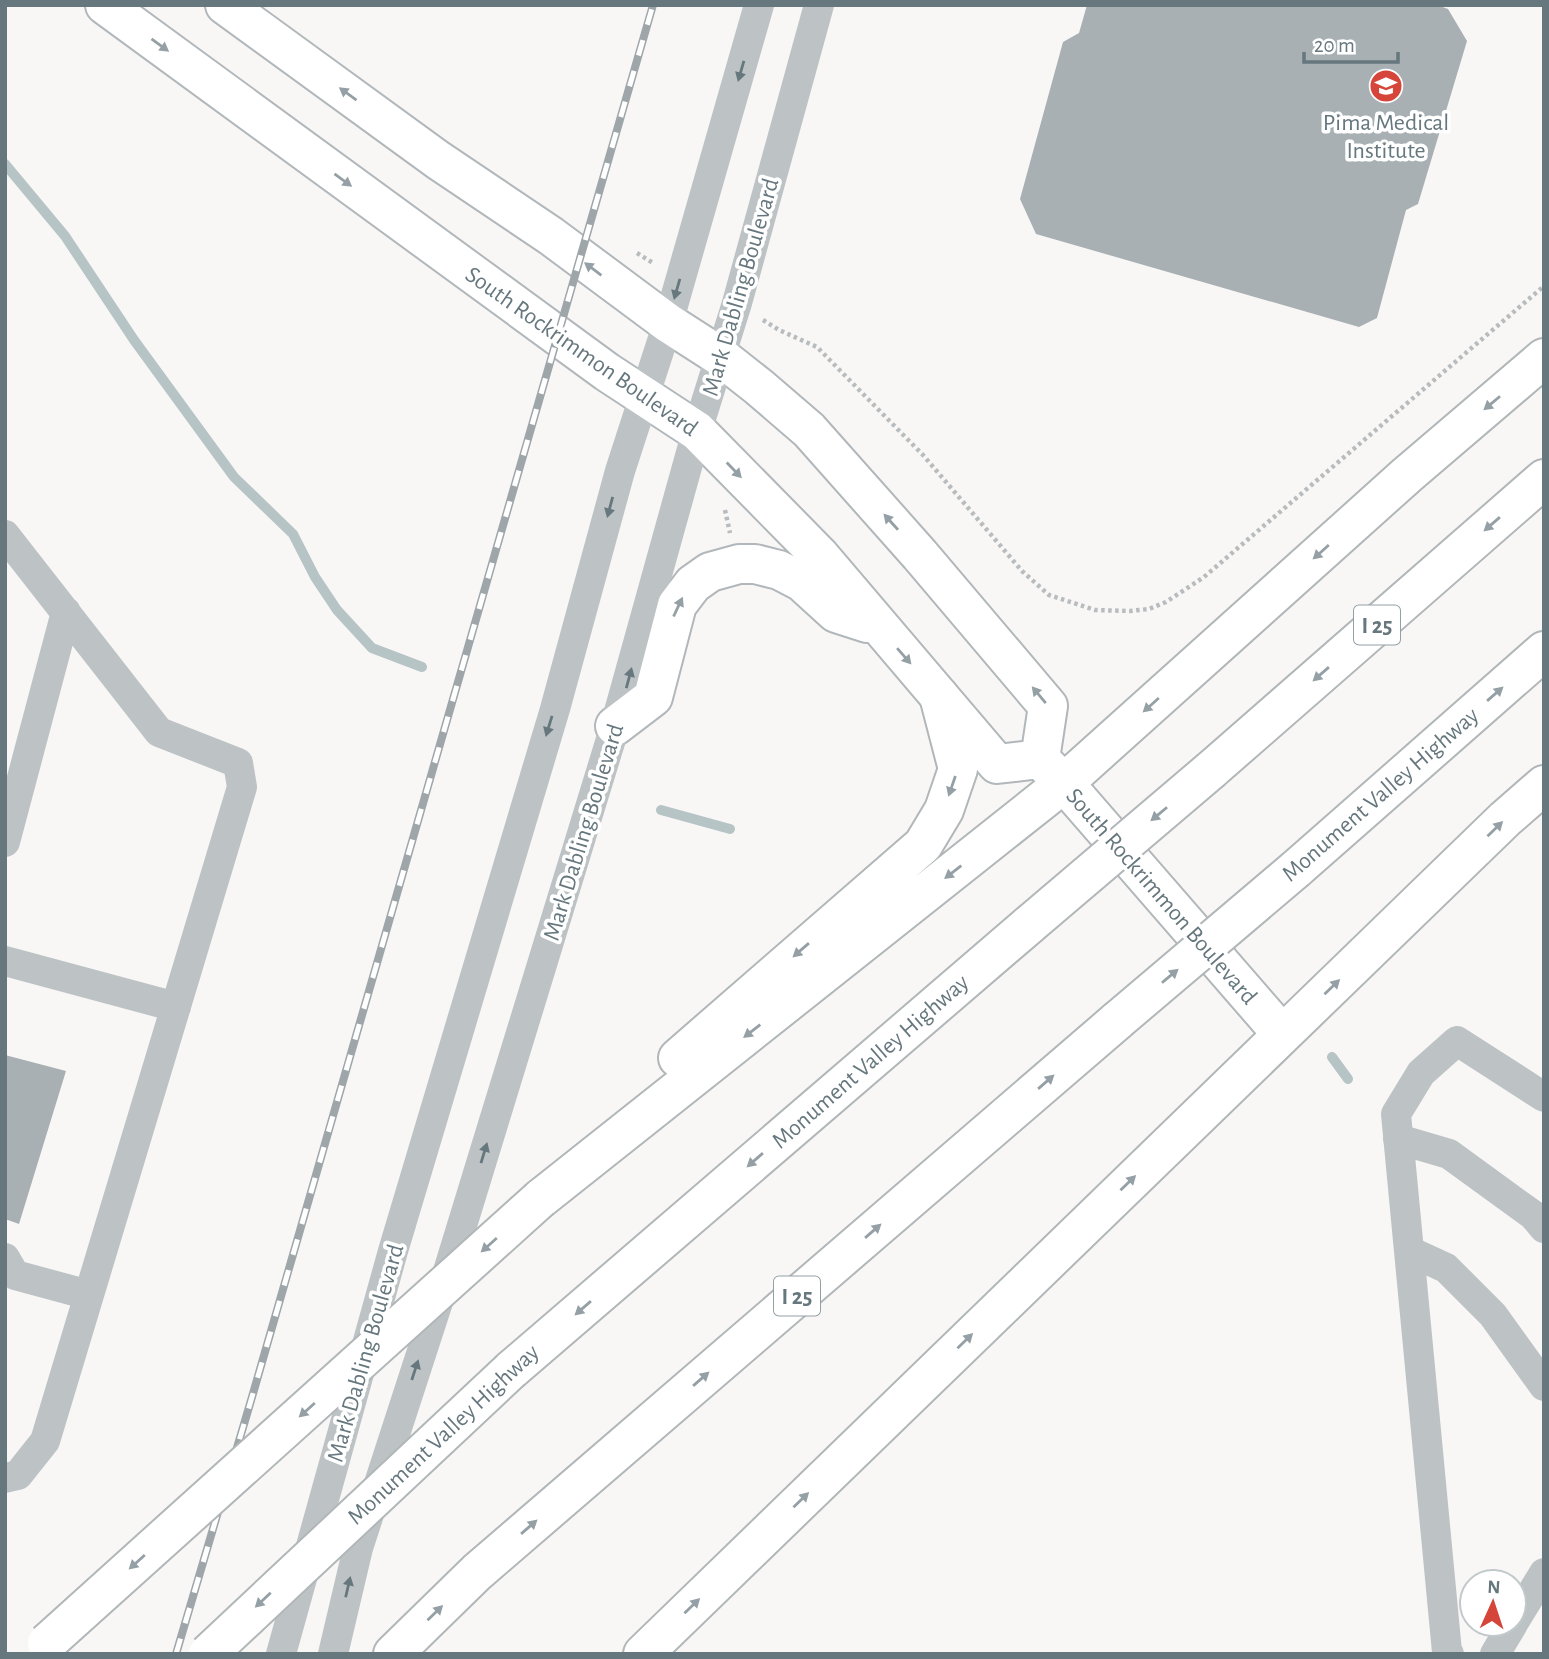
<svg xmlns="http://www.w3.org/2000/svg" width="1549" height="1659" viewBox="0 0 1549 1659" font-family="'Alegreya Sans',sans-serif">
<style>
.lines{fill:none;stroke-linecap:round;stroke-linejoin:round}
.stream{stroke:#b6c4c6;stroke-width:10}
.building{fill:#a8b0b4}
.major-casing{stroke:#b1b7ba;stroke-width:42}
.highway-casing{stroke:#b1b6b9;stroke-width:42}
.path{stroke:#b8bcbe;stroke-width:4.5;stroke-dasharray:3.5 3.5;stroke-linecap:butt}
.minor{stroke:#bdc3c5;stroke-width:30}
.major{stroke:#fff;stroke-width:38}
.highway{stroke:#fff;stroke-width:38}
.rail-casing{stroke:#9ea6aa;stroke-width:8}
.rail{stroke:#fff;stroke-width:5;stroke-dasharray:16;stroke-linecap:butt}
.highway-bridge-casing{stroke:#b1b6b9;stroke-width:42;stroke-linecap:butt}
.highway-bridge{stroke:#fff;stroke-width:38}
.oneway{fill:#94a0a5}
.oneway2{fill:#66777e}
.labels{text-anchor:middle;stroke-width:7;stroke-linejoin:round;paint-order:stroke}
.shield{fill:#fff;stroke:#94a0a5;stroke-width:2}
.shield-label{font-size:23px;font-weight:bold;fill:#66777e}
.poi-label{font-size:24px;fill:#66777e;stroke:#fff}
.street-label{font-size:24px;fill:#66777e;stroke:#fff}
</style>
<rect width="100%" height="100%" fill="#f8f7f6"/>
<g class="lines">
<!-- stream -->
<path class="stream" d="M5,164l60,72 69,104 100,137 59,57 22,43 22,33 35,38 50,19
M661,810l69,19
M1332,1057l16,22"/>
</g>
<!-- building -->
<path class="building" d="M1087,5h350l11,4 19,32 -49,163 -12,6 -29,108 -18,9 -323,-93 -16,-35 43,-157 16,-9z
M5,1055l61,16 -47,153 -14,-5 2,-37 -2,-2z"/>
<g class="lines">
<defs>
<path id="major" d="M105,5l502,367 90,59 123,125 177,208 43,-5
M225,5l213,155 113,76 117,87 53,34 38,30 50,43 111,125 128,151 -8,53
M615,726l38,-29 24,-92 16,-21 17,-12 29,-8h16l24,6 23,12 34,31 31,10
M1041,760l23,23 218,251"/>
<path id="highway" d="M1211,770l333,-291
M1296,869l248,-218
M678,1058l245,-213 21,-35 14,-41 -19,-73
M540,1199l524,-416 343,-308 137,-117
M511,1370l519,-446
M393,1654l84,-82 641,-552
M643,1654l862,-835 39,-34"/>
</defs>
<!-- major casing -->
<use href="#major" class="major-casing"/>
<!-- highway casing -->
<use href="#highway" class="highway-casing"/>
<!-- path -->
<path class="path" d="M637,253l16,10
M763,320l16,10 38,17 106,108 99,116 27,24 46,15 35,1 19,-2 17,-7 38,-25 340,-291
M725,510l5,23"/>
<!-- minor -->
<path class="minor" d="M5,535l154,197 79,31 4,24 -197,654 -27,34 -13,3
M5,842l61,-230
M5,961l171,46
M1398,1139l51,15 84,61 11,13
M1409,1251l37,17 47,47 51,71
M5,1258l10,17 74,20
M1514,1622l30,-49
M281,1654l112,-403 162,-542 65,-238 48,-148 91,-318
M333,1654l25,-106 91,-280 166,-542 82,-295 40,-128 82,-298
M1449,1654l-2,-2 -51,-538 25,-41 36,-32 87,56
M1495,1654l18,-30"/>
<!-- major -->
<use href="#major" class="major"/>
<!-- highway -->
<use href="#highway" class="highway"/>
<defs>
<path id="rail" d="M176,1654l76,-257 401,-1392"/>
</defs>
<!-- rail casing -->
<use href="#rail" class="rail-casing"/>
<!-- rail -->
<use href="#rail" class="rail"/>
<defs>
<path id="highway-bridge" d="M1030,924l181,-154
M1118,1020l178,-151
M47,1643l493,-444
M208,1654l303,-284"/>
</defs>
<!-- highway-bridge casing -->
<use href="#highway-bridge" class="highway-bridge-casing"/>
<!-- highway-bridge -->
<use href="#highway-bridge" class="highway-bridge"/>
</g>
<!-- one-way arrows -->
<defs><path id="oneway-solid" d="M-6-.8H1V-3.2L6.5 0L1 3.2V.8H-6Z" transform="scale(1.75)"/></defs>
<g class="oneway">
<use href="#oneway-solid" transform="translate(160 45) rotate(36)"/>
<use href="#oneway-solid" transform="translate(348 94) rotate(-144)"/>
<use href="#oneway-solid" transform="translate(343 180) rotate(36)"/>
<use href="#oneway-solid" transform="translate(593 269) rotate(-143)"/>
<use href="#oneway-solid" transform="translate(1492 403) rotate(140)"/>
<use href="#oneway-solid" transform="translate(734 470) rotate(46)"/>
<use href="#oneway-solid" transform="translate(891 522) rotate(-132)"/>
<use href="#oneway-solid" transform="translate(1492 524) rotate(139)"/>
<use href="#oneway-solid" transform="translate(1321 552) rotate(138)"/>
<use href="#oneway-solid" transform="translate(678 607) rotate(-65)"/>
<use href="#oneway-solid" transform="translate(904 656) rotate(49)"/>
<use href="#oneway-solid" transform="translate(1321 674) rotate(139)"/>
<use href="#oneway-solid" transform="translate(1495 694) rotate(-41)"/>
<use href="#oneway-solid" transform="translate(1039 695) rotate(-130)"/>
<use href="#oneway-solid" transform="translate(1151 705) rotate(138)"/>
<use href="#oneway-solid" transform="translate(952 786) rotate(109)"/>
<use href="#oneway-solid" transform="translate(1159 814) rotate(140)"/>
<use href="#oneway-solid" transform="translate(1495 829) rotate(-44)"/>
<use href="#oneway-solid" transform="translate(953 872) rotate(142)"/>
<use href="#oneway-solid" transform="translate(801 950) rotate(139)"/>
<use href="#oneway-solid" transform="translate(1170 976) rotate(-40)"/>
<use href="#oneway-solid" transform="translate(1332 987) rotate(-44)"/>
<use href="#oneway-solid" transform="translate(752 1031) rotate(142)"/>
<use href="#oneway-solid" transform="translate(1046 1082) rotate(-41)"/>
<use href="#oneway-solid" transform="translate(755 1160) rotate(139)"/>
<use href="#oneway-solid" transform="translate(1128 1183) rotate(-44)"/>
<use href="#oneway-solid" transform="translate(873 1231) rotate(-41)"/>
<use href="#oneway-solid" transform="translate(489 1245) rotate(138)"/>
<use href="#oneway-solid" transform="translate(583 1308) rotate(139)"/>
<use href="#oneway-solid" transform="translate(965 1341) rotate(-44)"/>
<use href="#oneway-solid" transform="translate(701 1379) rotate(-41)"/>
<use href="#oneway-solid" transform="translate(307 1410) rotate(138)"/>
<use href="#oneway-solid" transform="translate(801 1500) rotate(-44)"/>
<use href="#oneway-solid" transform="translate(529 1527) rotate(-41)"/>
<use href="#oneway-solid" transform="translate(137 1562) rotate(138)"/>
<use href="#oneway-solid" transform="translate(263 1600) rotate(137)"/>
<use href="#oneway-solid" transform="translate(692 1606) rotate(-44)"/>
<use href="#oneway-solid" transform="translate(435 1613) rotate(-44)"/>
</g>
<g class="oneway2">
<use href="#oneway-solid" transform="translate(741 71) rotate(106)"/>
<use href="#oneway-solid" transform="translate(677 289) rotate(106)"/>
<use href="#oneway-solid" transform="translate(610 507) rotate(105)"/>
<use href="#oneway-solid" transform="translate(629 678) rotate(-75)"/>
<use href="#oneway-solid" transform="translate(549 726) rotate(107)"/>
<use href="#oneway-solid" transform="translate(484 1153) rotate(-73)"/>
<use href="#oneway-solid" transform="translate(415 1370) rotate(-72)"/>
<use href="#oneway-solid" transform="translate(348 1587) rotate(-77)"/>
</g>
<!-- icons -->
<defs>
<symbol id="university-disc" viewBox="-11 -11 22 22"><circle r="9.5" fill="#d54539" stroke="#fff"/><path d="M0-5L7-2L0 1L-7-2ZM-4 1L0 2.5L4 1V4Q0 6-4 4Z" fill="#fff"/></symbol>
</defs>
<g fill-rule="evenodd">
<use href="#university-disc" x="1367" y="67" width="38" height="38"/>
</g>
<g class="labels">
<!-- shield labels -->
<g class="shield">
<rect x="1354" y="605.5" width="46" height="39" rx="5"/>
<rect x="774" y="1276.5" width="46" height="39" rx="5"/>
</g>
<g class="shield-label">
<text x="1377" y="633">I 25</text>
<text x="797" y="1304">I 25</text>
</g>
<!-- poi labels -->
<g class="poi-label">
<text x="1386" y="130">Pima Medical<tspan x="1386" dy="28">Institute</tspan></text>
</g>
<!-- street labels -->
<g class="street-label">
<text transform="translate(740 287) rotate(-74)" y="8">Mark Dabling Boulevard</text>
<text transform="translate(582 351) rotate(35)" y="8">South Rockrimmon Boulevard</text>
<text transform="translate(1380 794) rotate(-41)" y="8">Monument Valley Highway</text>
<text transform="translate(583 832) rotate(-73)" y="8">Mark Dabling Boulevard</text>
<text transform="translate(1162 896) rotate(49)" y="8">South Rockrimmon Boulevard</text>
<text transform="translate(870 1061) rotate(-41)" y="8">Monument Valley Highway</text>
<text transform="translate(365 1353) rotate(-74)" y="8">Mark Dabling Boulevard</text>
<text transform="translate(443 1434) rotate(-43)" y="8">Monument Valley Highway</text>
</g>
</g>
<!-- border -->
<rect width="1549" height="1659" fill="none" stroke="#66777e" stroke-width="14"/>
<!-- north arrow -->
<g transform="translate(1493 1603) rotate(3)"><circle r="33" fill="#ffffff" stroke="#c2c9cb" stroke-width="2"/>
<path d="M0-5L12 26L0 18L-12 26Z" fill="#d54539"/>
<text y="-10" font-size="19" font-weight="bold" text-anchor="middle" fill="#66777e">N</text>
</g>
<!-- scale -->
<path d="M1304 52v10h94v-10" fill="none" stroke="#66777e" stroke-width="3.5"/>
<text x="1314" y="52" font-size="21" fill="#66777e" stroke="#ffffff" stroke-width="5" paint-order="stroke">20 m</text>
</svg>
